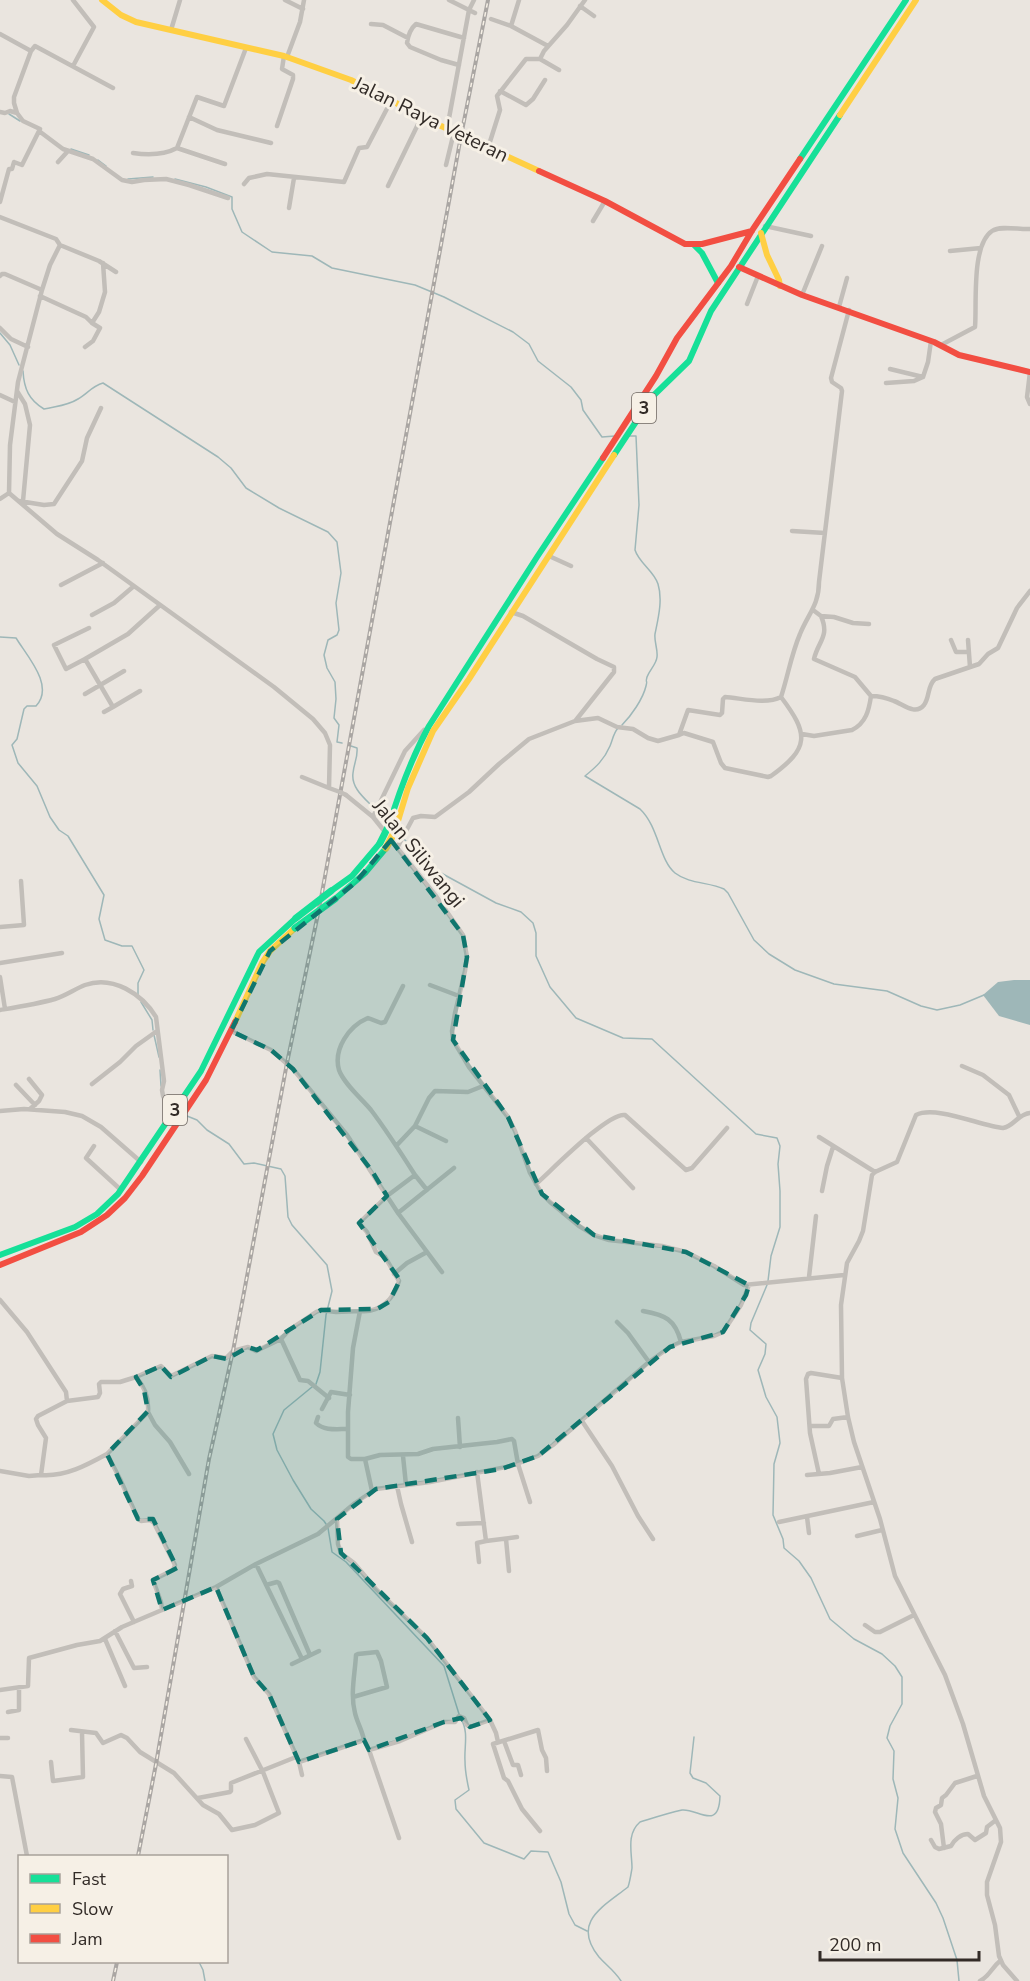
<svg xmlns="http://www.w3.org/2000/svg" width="1030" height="1981" viewBox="0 0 1030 1981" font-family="'Nunito Sans',sans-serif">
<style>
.water{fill:#9eb7b8}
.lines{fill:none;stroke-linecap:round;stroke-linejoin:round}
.stream{stroke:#9eb7b8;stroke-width:1.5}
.street{stroke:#c2beb9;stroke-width:4.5}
.fast{stroke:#16e098;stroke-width:6}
.slow{stroke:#ffcf43;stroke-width:6}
.jam{stroke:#f24e42;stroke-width:6}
.rail-casing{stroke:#aaa6a3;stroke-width:4}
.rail{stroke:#f6f0e6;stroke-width:1.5;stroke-dasharray:4.5;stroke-linecap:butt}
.street-bridge{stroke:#c2beb9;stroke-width:4.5}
.fast-bridge{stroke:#16e098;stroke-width:7}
.slow-bridge{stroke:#ffcf43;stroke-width:7}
.marked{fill:#0f766e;fill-opacity:0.2;stroke:#0f766e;stroke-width:4.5;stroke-dasharray:12 8;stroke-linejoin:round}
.labels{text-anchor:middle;stroke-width:6;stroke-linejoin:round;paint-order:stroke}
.shield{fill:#f6f0e6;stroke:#6d6660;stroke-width:1.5}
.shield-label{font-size:18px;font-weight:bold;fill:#322b27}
.street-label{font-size:20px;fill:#322b27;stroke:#f6f0e6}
</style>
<rect width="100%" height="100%" fill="#eae5df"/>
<!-- water -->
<path class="water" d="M1014,980h16v45l-31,-9 -16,-21 15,-13z"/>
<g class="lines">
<!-- stream -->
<path class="stream" d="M9,114l11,7
M71,149l18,6
M98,160l8,6
M128,179l25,-2
M175,179l31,8 26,10v12l10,23 30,20 40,4 20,12 83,17 29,12 69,35 16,12 9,17 33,26 10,13 2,10 19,27 13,-1
M0,333l10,12 9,20
M23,371c1,18 6,29 21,38 12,-3 23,-3 34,-10 9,-5 14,-13 25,-16l115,74 13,11 15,20 33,20 49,24 9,10 4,31 -5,30 3,27 -2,5 -9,5 -4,15 3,13 8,14 1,17 -2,19 5,7 -2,17 5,1
M0,637l16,1c11,18 39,48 20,68h-9l-3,3 -7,30 -5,6 6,18 19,23 13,31 9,13 9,6 36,59 -5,24 6,21 17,6h10l12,24 -6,13v12
M622,725c9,-9 21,-26 24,-39 2,-8 -1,-1 1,-9 3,-8 9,-12 10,-20 1,-8 -3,-15 -2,-23 3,-15 8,-34 3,-50 -4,-13 -19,-21 -23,-34l4,-45 -3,-69h-7
M618,728c-5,6 -5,11 -8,18 -6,14 -14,21 -25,30l55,33c19,18 19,51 35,64 14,11 34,9 49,16l4,4 26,47 15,14 26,16 39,14 53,7 34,15 16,4 23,-5 24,-10
M351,746l6,2c1,9 -3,15 -4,25 -2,14 10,24 19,33
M404,839l26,28 66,36 25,9 12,11 3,10v23l14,31 26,31 47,20 29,1 104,95 21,4 3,8 -2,18 2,27v36l-9,29 -3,25
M141,1002l11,18 1,10
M154,1035l5,22
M160,1070l1,16
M187,1116l10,4 10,10 22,14 15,20 10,-1 27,6 4,7 3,41 4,8 35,40 5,26 -6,24 -6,57 -4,12
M767,1285l-16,38 -1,7 16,14 -1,10 -7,16 8,27 11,20 3,26 -6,21 -1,51 10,24 1,9 15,13 12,17 19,41 24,20 28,15 13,12 7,11v27l-12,22 -3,12 7,13 -1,28 5,19 -3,31 8,24 33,50 7,15 14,42 2,21
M312,1387l-28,23 -11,24 4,16 16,30 18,29 13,12 2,3
M328,1528l4,24 14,10 98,104 15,48
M461,1719c8,13 3,28 4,42 0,10 2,20 4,29l-14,10 1,9 28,34 40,16 7,-8 17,1 13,30 8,32 6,11 12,6
M199,1962l4,8 2,11
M621,1981c-6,-10 -15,-16 -22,-24 -28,-35 4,-50 29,-70 2,-6 3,-13 4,-19 0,-15 -6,-34 8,-46 13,-4 28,-9 42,-12 15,-2 37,22 38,-14l-14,-13 -13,-5 -3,-5 4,-36"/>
<!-- street -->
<path class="street" d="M285,0l18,9
M449,0l26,13
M580,6l14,10
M491,19l20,7 37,20
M371,24l12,1 25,13
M511,26l8,-26
M171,30l9,-30
M0,34l31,17
M287,57l13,-35 4,-22
M540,59l19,11
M459,65l-18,-5 -31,-13 -3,-4c1,-7 3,-14 9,-19l48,14
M73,66l21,-39 -21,-27
M500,91l26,14 7,-6 12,-19
M0,112l5,1 5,-2 7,2 -3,-10v-6l17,-46 4,-5 78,42
M189,117l28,13 54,13
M277,126l16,-47v-4l-11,-6 2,-13
M447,129l22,-119 5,-10
M39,131l24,18 30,10 29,21 10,2 12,-2 22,-1 23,6 39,13
M177,148l48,16
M488,148l12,-38 -3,-14 29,-37h14l4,-8 23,-26 18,-25
M133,153c14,2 31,2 44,-5l20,-51 27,9 22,-58
M58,162l10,-11
M446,165l8,-33
M244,184l5,-6 18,-4 77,8 15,-34 8,-1 24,-46
M388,186l34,-70
M0,202l9,-33h3l2,-7 8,3 18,-36 -17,-8 -6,-8
M289,208l5,-30
M0,217l56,22 4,6 -10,20 -8,25 -24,92 -8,63 -1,48 48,41 41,26 176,127 39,32 12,14 5,12 -1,43 11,4
M593,221l12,-20
M765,226l46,10
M60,245l39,16 17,11
M950,251l31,-3
M0,276l2,-2h3l37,16
M802,295l20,-49
M40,296l46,21 6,6
M747,304l11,-28
M839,307l8,-29
M0,328l11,11 17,8
M941,345l34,-18c2,-22 -4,-82 17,-96 9,-6 28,-1 38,-2
M85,347l8,-6 7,-13 -8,-5 7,-11 6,-20 -2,-29
M890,369l33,8 5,-15 3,-21
M1030,372l-3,25 3,7
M886,383l28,-2 9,-4
M17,391l8,13 5,21 -7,76
M0,395l15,7
M0,499l9,-6
M19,501l25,4 10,-1 28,-43 5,-23 14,-30
M792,531l33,2
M549,556l22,10
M61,585l42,-22
M813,610l8,6 13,1 19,6 16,1
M511,612l12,4 74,43 17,8v5l-38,48
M92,615l22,-12 20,-17
M821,616c9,21 -3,25 -7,43l41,18 16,19
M951,640l5,12h12
M968,640l2,27
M85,659l-19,10 -12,-24 35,-17
M140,691l-27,16 -28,-48 43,-25 31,-28
M85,694l39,-23
M104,712l9,-5
M802,734l12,2 38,-6c14,-7 17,-20 19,-34 8,0 16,2 23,5 9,3 21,15 30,4 6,-8 3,-19 11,-26l44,-15 9,-10 10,-6 19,-40 13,-17
M679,735l5,-2 29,9 8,21 4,5 43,9 3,-1c39,-28 38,-42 10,-79
M302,777l27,11
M346,795l27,22 12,15
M373,817l32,-66 19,-21
M390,839l46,57 27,39 4,22 -2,14 -10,42 -3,18 1,9 16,27 39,50 7,14 15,42 12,21 8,8 29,24 15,9 15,5 53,6 24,6 28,14 30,19 100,-10
M397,848l16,-30 8,-2 14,1 34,-25 30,-28 30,-25 46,-18 23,-3 19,9 16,2 15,9 10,3 21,-6 9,-25 32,5 2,-2 1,-14 2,-2c16,1 41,8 56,0 7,-21 10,-42 19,-63 8,-20 19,-29 19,-52l23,-191 -1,-3 -9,-6 -1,-4 18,-68
M0,927l24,-2 -3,-44
M0,963l62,-10
M0,977l5,32
M430,985l29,11
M0,1010c18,-3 37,-6 55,-11 10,-3 20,-10 30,-14 28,-10 57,9 71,32l8,64 -2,9 1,6 9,17
M231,1031l40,19 22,19 54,66 51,78 44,59
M962,1066l21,9 26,20 10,21
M29,1079l13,16 -3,6 -9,8
M92,1084l28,-22 16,-16 21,-15
M16,1085l19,20
M0,1111l24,-2 41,3 17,4 19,11 40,35
M415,1126l31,15
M819,1137c19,12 37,23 56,35
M586,1138l47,50
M397,1145l18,-19 14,-28 6,-7 33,1 15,-6
M94,1146l-8,12 35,32
M415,1175l12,15
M536,1184c15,-13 72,-72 89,-69l61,55 6,-2 35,-40
M822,1191l5,-25 6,-19
M398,1213l56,-45
M394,1274l13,-11 20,-11
M809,1277l7,-61
M0,1300l27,32 39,60 1,9 -29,15 -2,3 2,6 8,13 -5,37c24,2 46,-10 66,-21l13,25 18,40 3,2 9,-1 4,3 21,42 -2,5 -20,10 8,22 1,8
M643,1311c22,4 32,8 38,31
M617,1322l11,11 21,29
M281,1339l19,41 8,1 21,17
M136,1377l25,-11 10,10 41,-20 14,2 7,-7 15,-4 8,4 25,-12 8,-9 27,-18 5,-2 15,2 24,-1
M67,1401l31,-4 2,-4 -1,-9 2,-2h19l16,-5c9,10 13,22 12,35l-41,42
M322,1409l9,-17 19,3
M148,1412l7,13 15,17 19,32
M318,1417l-2,6c8,8 21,6 31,6
M458,1418l2,29
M582,1421l30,45 26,50 15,23
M810,1426h19l4,-7 15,-2
M403,1456l3,29
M365,1459l15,-4 38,-1 15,-5 64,-7 15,-3 2,2 4,23 12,38
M0,1471l29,5 12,-1
M477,1472l9,69 31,-4
M819,1474l-9,-41 -4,-54 2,-5 3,-1 31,5
M807,1475l23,-2 32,-6
M397,1486l4,18 11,38
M372,1491l-7,-32h-14l-3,-2v-45l5,-64 7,-37c20,2 34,-12 39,-30l-14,-24 -9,-5 -9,-20 -8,-9 28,-27 28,-21c-14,-22 -28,-44 -44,-65 -9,-11 -27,-26 -32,-40 -6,-21 10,-44 29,-52l13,5 4,-1 18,-36
M807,1517l2,16
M337,1519l1,25 3,9 13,10 22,26 51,49 63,82 6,13 2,9
M779,1522l95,-20
M458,1524l26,-1
M857,1536l25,-6
M506,1539l3,32
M479,1562l-2,-19 9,-2
M256,1564l46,95
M131,1581l1,5 -9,3 -3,5 14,28
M266,1585l11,-3 2,1 31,72
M216,1587l38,90 15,17 30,68 65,-22 5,10 30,88
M865,1625l10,7h5l34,-17
M115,1631l19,37 13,-1
M105,1639l20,47
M292,1664l27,-13
M0,1690l28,-4 1,-28 48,-13 23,-4 22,-14 94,-40 40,-23 62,-30 37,-31 21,-14 54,-7 81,-16 27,-10 15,-11 96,-83 21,-15 11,-5 33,-6 9,-4 18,-27 8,-20
M353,1697l34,-10 -6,-26 -4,-9 -19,2 -2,1c-1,19 -6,39 -1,58 2,9 7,17 9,27
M8,1712l11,-2v-22
M71,1730l25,3 7,10 18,-8 6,3 13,14 34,21 29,32 16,9 13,16 23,-5 24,-12 -16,-41 -17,-33
M0,1738h8
M504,1741l9,24h5l3,10
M369,1750l31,-9 44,-19h11l4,-6 5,2 3,7 3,2 20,-7
M51,1762l2,19 30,-4 -1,-44
M299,1762l3,13
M0,1776l12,1 15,79
M198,1798l32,-6 1,-1v-8l65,-26
M540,1831l-18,-22 -14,-28 -4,-3 -11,-34 45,-14 4,20 4,8 1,13
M931,1840l4,7 4,2 12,-3c3,-6 10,-12 17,-12l7,6 11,-7 1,-6 9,-7
M944,1848l-3,-24 -6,-12 1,-4 5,-3 1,-7 4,-3 9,-12 22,-7
M980,1981c11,-6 11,-13 20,-20
M1017,1981l-14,-16 -4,-9 -4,-31 -8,-30v-13l14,-40 -1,-14 -16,-32 -21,-72 -18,-49 -50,-99 -15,-57 -26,-77 -6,-25 -6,-39 -1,-73 6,-42 12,-22 4,-10 9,-56 3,-3 22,-10 19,-47c20,-10 65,11 87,13 11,-2 15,-14 27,-15"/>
<!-- fast -->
<path class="fast" d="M800,159l106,-159
M694,245l8,8 16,30
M614,455l39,-59 36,-35 22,-50 129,-196
M389,825c11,-36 22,-66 40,-99l108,-169 66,-99
M331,891l21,-15 28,-33
M335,899l30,-26 21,-25
M0,1255l75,-28 22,-13 21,-20 83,-123 58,-119 37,-34"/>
<!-- slow -->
<path class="slow" d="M102,0l19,15 15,7 148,34 67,24 88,45 100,46
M840,115l76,-115
M761,233l6,22 12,25 1,6
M395,831l13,-43 25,-57 36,-52 145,-224
M235,1022l27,-59 8,-12 25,-23"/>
<!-- jam -->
<path class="jam" d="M539,171l66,30 80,43h17l50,-13
M739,267l63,28 132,47 25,13 71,17
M603,458l53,-82 21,-38 54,-72 22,-37 47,-70
M0,1265l81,-33 26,-17 18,-17 17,-22 64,-96 29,-58"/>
<defs>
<path id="rail" d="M138,1856l18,-92 53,-305 24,-108 54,-288 32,-154 142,-773 27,-136
M113,1981l4,-19"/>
</defs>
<!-- rail casing -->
<use href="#rail" class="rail-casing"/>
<!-- rail -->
<use href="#rail" class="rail"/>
<!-- street-bridge -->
<path class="street-bridge" d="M340,792l6,3"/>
<!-- fast-bridge -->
<path class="fast-bridge" d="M380,843l9,-18
M296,918l35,-27
M295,928l40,-29"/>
<!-- slow-bridge -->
<path class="slow-bridge" d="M386,848l9,-17"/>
</g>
<!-- marked area -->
<path class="marked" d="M391,840l72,95 4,22 -14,83 55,77 34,77 52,41 92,17 63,33 -3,10 -23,37 -53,15 -132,109 -37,13 -125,20 -39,30 4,34 86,85 63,82 -20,7 -9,-9 -17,4 -75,28 -5,-10 -65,22 -30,-68 -15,-17 -38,-90 -54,23 -9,-30 24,-12 -24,-49h-15l-31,-65 41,-43 -4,-21 -8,-13 25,-11 10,11 41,-21 15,3 21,-12 9,3 64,-40 56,-1 12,-7 11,-22 -41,-57 28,-27 -15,-25 -79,-102 -22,-19 -40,-19 39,-80 85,-68z"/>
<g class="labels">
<!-- shield labels -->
<g class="shield">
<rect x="632" y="393" width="24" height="30" rx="4.5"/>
<rect x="163" y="1095" width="24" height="30" rx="4.5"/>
</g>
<g class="shield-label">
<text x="644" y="414">3</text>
<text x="175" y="1116">3</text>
</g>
<!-- street labels -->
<g class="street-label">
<text transform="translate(431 119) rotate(26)" y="7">Jalan Raya Veteran</text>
<text transform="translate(419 853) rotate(51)" y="7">Jalan Siliwangi</text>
</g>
</g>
<!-- legend -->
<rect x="18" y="1855" width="210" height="108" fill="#f6f0e6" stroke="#a8a19a" stroke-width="1.5"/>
<rect x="30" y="1874" width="30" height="9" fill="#16e098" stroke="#a8a19a" stroke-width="1.5"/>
<text x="72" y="1885" font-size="18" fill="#322b27">Fast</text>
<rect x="30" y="1904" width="30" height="9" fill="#ffcf43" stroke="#a8a19a" stroke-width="1.5"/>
<text x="72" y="1915" font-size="18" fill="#322b27">Slow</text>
<rect x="30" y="1934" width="30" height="9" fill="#f24e42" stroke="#a8a19a" stroke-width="1.5"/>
<text x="72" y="1945" font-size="18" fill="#322b27">Jam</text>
<!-- scale -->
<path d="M820 1951v9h159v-9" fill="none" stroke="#322b27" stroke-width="3"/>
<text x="829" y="1951" font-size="18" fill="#322b27" stroke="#f6f0e6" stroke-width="4.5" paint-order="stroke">200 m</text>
</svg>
